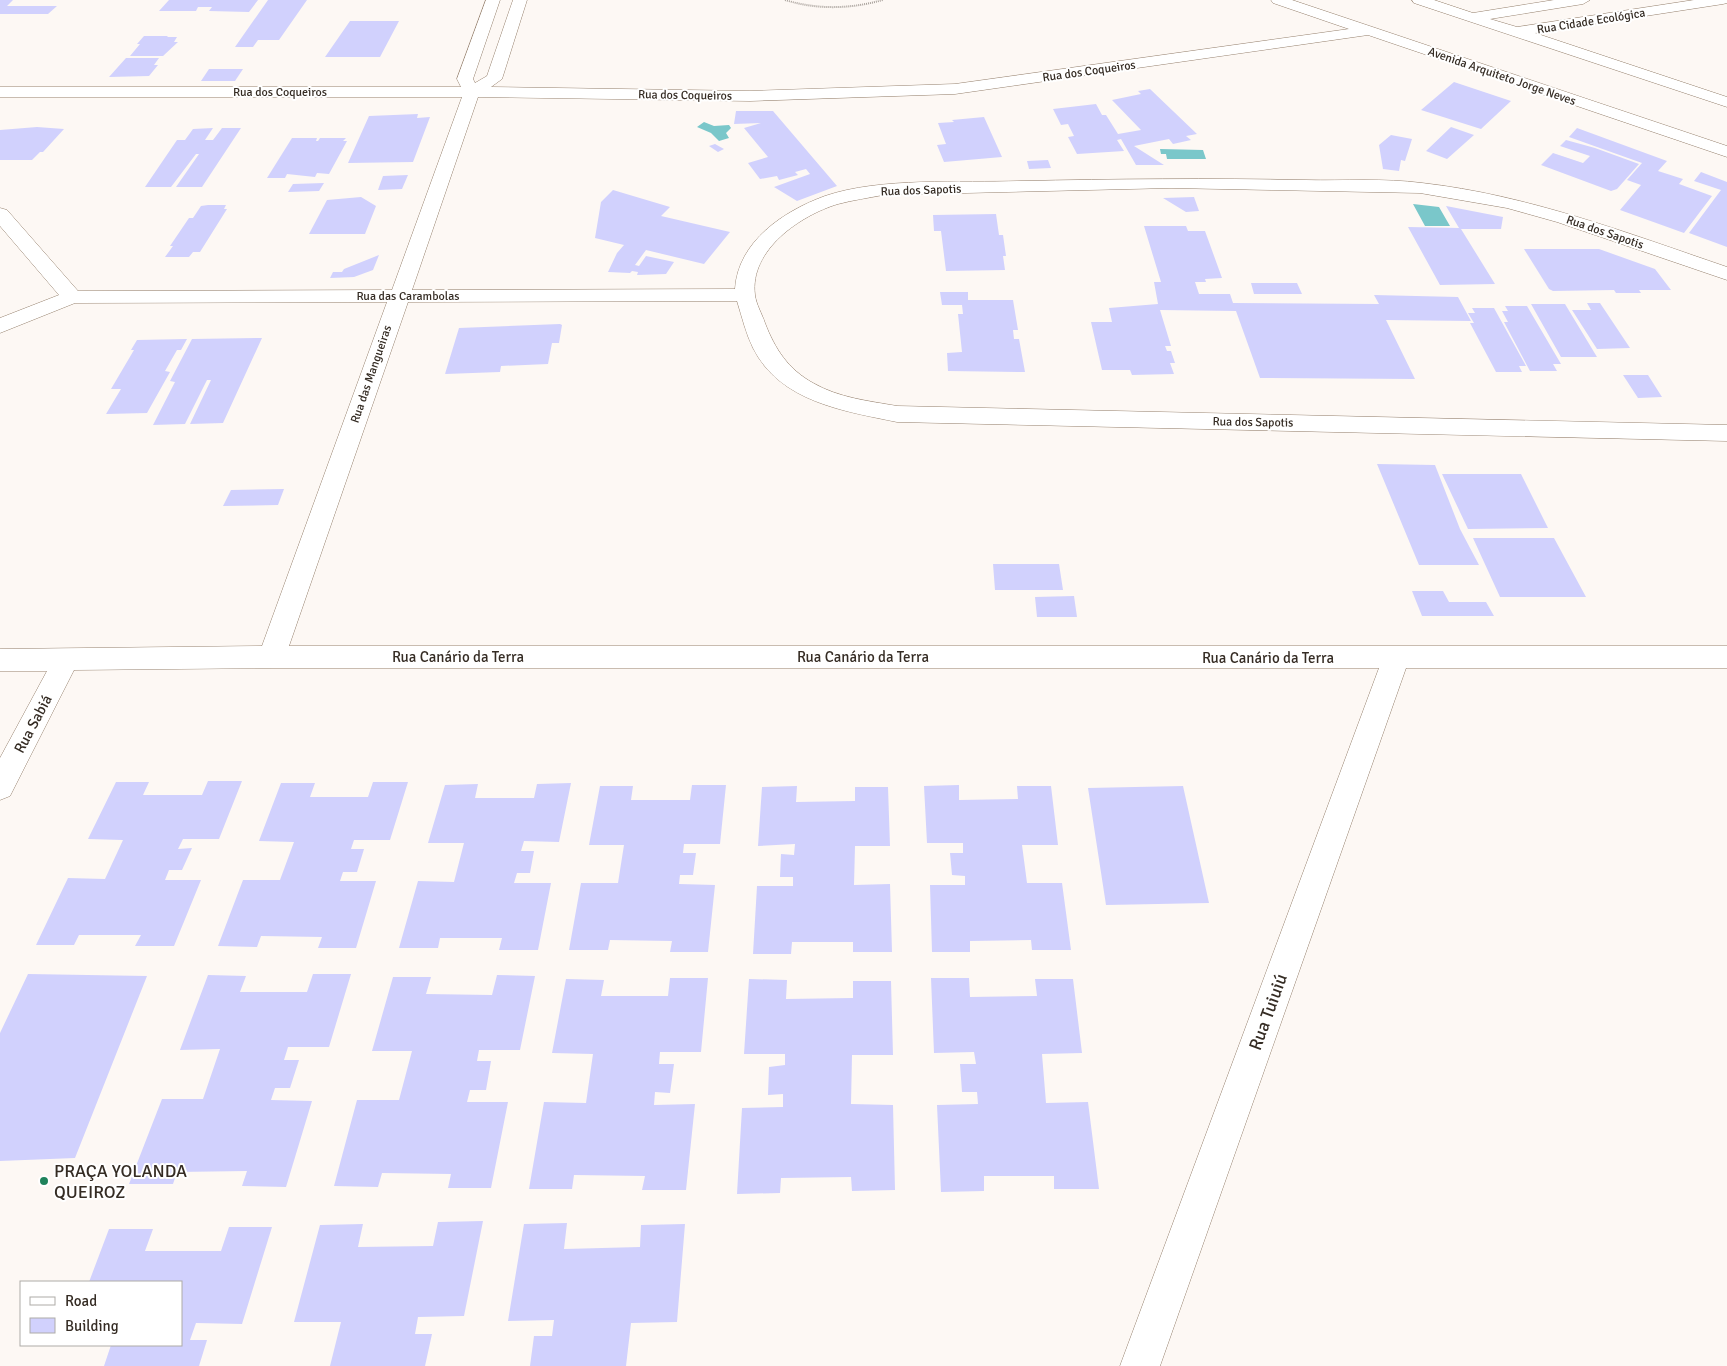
<svg xmlns="http://www.w3.org/2000/svg" width="1727" height="1366" viewBox="0 0 1727 1366" font-family="Signika,sans-serif">
<style>
.water{fill:#7ac7ca}
.building{fill:#d1d1fd}
.lines{fill:none;stroke-linecap:round;stroke-linejoin:round}
.minor-casing{stroke:#95806d;stroke-width:1}
.path{stroke:#a9a29c;stroke-width:2;stroke-dasharray:1 1;stroke-linecap:butt}
.minor{fill:#fff;fill-rule:evenodd}
.poi-dot{fill:#1f825b;stroke:#fff;stroke-width:2}
.labels{text-anchor:middle;stroke-width:4;stroke-linejoin:round;paint-order:stroke}
.far-street-label{font-size:12px;fill:#352c24;stroke:#fff}
.street-label{font-size:15px;fill:#352c24;stroke:#fff}
.near-street-label{font-size:18px;fill:#352c24;stroke:#fff}
.near-poi-label{font-size:18px;fill:#352c24;stroke:#fff;text-anchor:start}
</style>
<rect width="100%" height="100%" fill="#fdf8f4"/>
<!-- water -->
<path class="water" d="M704,122l10,4 15,-1 2,3 -5,5 3,5 -10,3 -8,-8 -14,-6z
M1160,149l43,1 3,9h-39l-1,-5h-5z
M1413,204l26,3 11,19h-25z"/>
<!-- building -->
<path class="building" d="M0,0h13l-6,6h50l-9,8h-48z
M169,0h89l-9,12 -40,-1 3,-4h-14l-2,4h-37z
M268,0h39l-28,40h-21l-5,7h-18z
M350,21h49l-19,36h-55z
M144,36h24l-1,1h10l-3,5h4l-15,14h-33l10,-12h-3z
M126,58h33l-5,7h4l-9,11 -40,1z
M209,69h34l-8,12h-34z
M1454,82l57,19 -30,28 -60,-19z
M1150,89l47,45 -11,2 5,4 -18,4 -4,-5 -35,7 30,19h-28l-15,-26 -4,1 7,11 -47,3 -9,-17 6,-1 -6,-12 -7,1 -8,-16 43,-5 6,11h4l12,19 23,-4 -29,-30 29,-6 -3,-3z
M736,111h37l64,75 -40,15 -23,-14 36,-13 -4,-5 -11,3 3,3 -19,5 -2,-4 -17,3 -12,-16 20,-6 -24,-29 17,-5 -27,1z
M418,114l-1,4 13,-1 -17,45 -65,1 21,-47z
M984,117l18,40 -58,5 -7,-17 9,-1 -8,-21 16,-1 -2,-2z
M37,127l27,2 -21,23h-3l-8,8h-32v-30z
M1451,127l23,8 -27,24 -21,-8z
M213,128l-8,12h8l9,-12h19l-39,59h-26l23,-33h-3l-25,33h-26l32,-47h8l8,-11z
M1577,128l90,33 -9,10 25,8 -4,5 33,12 -28,37 -64,-23 21,-25 -14,-5 15,-17 -73,-26z
M1391,135l21,4 -7,22 -4,-1 -2,11 -16,-2 -4,-24z
M292,138h25l-1,3h2l2,-3h26l-3,3h4l-18,33 -12,-1 -2,4 -28,-3 -2,4h-18z
M1566,140l29,8 44,16 -22,25 -6,2 -70,-26 12,-12 30,10 7,-7 -30,-10z
M715,144l9,5 -6,3 -9,-6z
M1048,160l3,8 -22,1 -2,-8z
M1701,172l26,10v65l-38,-14 32,-43 -27,-9z
M408,175l-6,14 -24,1 5,-14z
M324,183l-5,8 -31,1 5,-8z
M613,190l57,17 -9,9 69,16 -26,32 -58,-14 -11,15 4,1 7,-10 28,6 -8,12 -29,1 1,-3 -6,-1 -2,2 -22,-1 9,-19 7,-8 -29,-7 6,-36z
M361,197l15,9 -11,28h-56l18,-34z
M1194,197l5,14 -13,1 -23,-14z
M208,205h18l-2,4h3l-27,43h-7l-4,5h-24l8,-11h-3l19,-28h4l8,-12z
M1446,206l57,11 -2,12h-40l34,55 -55,1 -32,-58 51,1z
M996,214l3,21h4l3,21h-3l2,14 -59,1 -5,-40h-7l-1,-16z
M1144,226h42l2,5h17l17,47 -17,1 1,3h-11l4,12h31l3,9 146,1 -5,-9 84,2 13,24 -85,-1 29,59 -155,-1 -24,-67 -76,-1 11,36h-6l2,5h4l4,12h-5l4,11 -42,1 -2,-5h-28l-11,-48h21l-3,-14 49,-4 -4,-22h7z
M1524,249h75l56,20 16,21h-32l2,3h-25l-2,-3 -61,1 -4,-2z
M379,255l-6,15 -19,7 -24,1 3,-6h9l2,-3z
M1251,283h46l5,11h-48z
M940,292h28v8h45l5,30h-5l1,9h5l6,33 -77,-1 -1,-18 15,-1 -4,-38h5l-1,-9h-20z
M1587,303h13l30,45 -33,1 -25,-39h19z
M1531,304h34l32,53h-36z
M1505,306h22l34,58h-8l4,7h-27l-26,-49h4l-6,-11h6z
M1472,308h22l32,58h-7l3,6h-26l-26,-49h4l-6,-10h7z
M560,324l2,1 -3,18h-7l-4,21 -47,2 -1,6 -55,2 14,-46z
M262,338l-39,85 -33,1 21,-44h-4l-22,44 -32,1 22,-43 -5,-1 22,-42z
M187,339l-6,11h-4l-12,21 5,1 -23,41 -41,1 15,-25h-10l23,-39h-3l6,-10z
M1623,375h25l14,22 -24,1z
M1377,464l58,1 25,64 19,36h-60z
M1442,474h79l27,54 -80,1z
M284,489l-6,16 -55,1 8,-16z
M1473,538h81l32,59h-86z
M993,564h66l4,26h-68z
M1412,591h31l6,11h37l8,14h-72z
M1074,596l3,21h-40l-2,-20z
M208,781h34l-23,58h-36l-5,10 14,-1 -10,22h-13l-4,10h36l-27,66h-39l6,-11h-62l-5,10h-38l32,-67 37,1 18,-39 -35,-1 28,-57h33l-6,13h59z
M373,782h35l-18,58h-36l-3,9h13l-7,23h-14l-3,9h36l-20,67h-38l4,-11 -61,-1 -4,11 -39,-1 25,-66h37l14,-38 -35,-1 22,-58h34l-5,14h58z
M571,783l-12,59 -35,-1 -3,10h13l-4,22h-13l-3,10h37l-13,67h-39l3,-12h-62l-2,10h-39l19,-67 36,1 10,-39h-36l17,-58 33,-1 -3,14h59l3,-14z
M692,785h34l-6,59h-36l-1,9h13l-3,22h-13l-1,9 36,1 -7,67h-38l2,-11 -62,-1 -2,10h-39l12,-67h37l6,-38h-35l11,-59h33l-2,14h59z
M959,785v15l59,-1 -1,-13h34l7,59h-36l5,38h35l9,67h-39l-1,-10 -61,1v11h-38l-2,-67h35v-9l-13,-1 -2,-22h13v-10h-36l-3,-57z
M797,786l-1,16 59,-1v-14h33l2,59h-35l-1,39 36,-1 2,68h-39v-10h-61l-1,12h-38l4,-68h36v-9h-13l1,-23 13,1 1,-11 -37,2 4,-59z
M1183,786l26,117 -103,2 -18,-117z
M28,974l119,2 -72,182 -75,3v-128z
M313,974h38l-22,73h-41l-4,13h15l-9,28h-15l-4,12 41,1 -26,86 -44,-1 5,-15 -70,1 -4,12h-44l33,-85h41l17,-50 -40,1 28,-75 38,1 -6,16h67z
M497,975l38,1 -15,74h-41l-2,11h14l-5,29h-16l-3,12h41l-17,86h-43l3,-14 -69,-1 -4,14 -44,-1 23,-86h42l13,-49h-40l21,-74h38l-5,17 66,1z
M670,978h38l-7,74h-41l-1,12h15l-4,29 -15,-1 -1,13 41,-1 -9,86h-44l3,-14 -71,-1 -2,14h-43l15,-87 42,1 7,-49 -41,-1 14,-74 38,1 -3,16h67z
M931,978h38l1,19 67,-1 -2,-17h38l9,74 -40,1 4,49 42,-1 11,87h-45v-13h-70v15l-43,1 -4,-87 41,-1 -1,-12h-15l-2,-28h16l-2,-12 -40,1z
M749,979l38,1 -1,19 67,-1v-17h38l2,74h-41l-1,49 42,1 2,85 -43,1 -1,-14 -70,1 -1,15 -43,1 5,-86 41,-1v-13l-15,1 1,-28 16,-2v-11h-41z
M483,1221l-19,95 -46,1 -3,17h17l-7,32h-95l11,-44h-47l26,-97 43,-1 -5,23 75,-1 5,-24z
M567,1223l-3,26 76,-2 1,-22 44,-1 -8,98 -46,1 -5,43h-96l4,-30h18l2,-16 -46,1 16,-97z
M229,1227h43l-30,97 -46,-1 -6,17h17l-8,26h-95l7,-21h70v-63h-92l20,-53h44l-8,22h76z"/>
<g class="lines">
<defs>
<path id="minor" d="M486,0h14l-27,79 2,4 12,-7 26,-76h14l-25,79 -11,8 259,4 205,-7 394,-55 -76,-26 -2,-3h21l435,146v11l-359,-122 -413,59 -205,7 -272,-4 -66,193 323,-1c3,-48 49,-78 90,-93 56,-19 136,-13 195,-15 95,-2 190,-3 286,-1 38,1 78,-2 116,3 106,12 205,50 305,84v13l-170,-58 -50,-14 -87,-15 -249,-5 -288,7c-15,3 -30,5 -45,9 -37,11 -89,46 -83,91 1,9 7,19 10,28 10,26 23,46 48,60 26,15 56,18 84,23l830,19v16l-830,-19c-53,-11 -117,-20 -144,-74 -7,-14 -11,-31 -16,-47l-329,1 -119,344h1438v22h-321l-246,698h-40l259,-698h-1107l-198,2 -64,126 -10,4v-42l47,-87h-47v-22l262,-3 125,-344 -312,1 -75,30v-15l59,-23 -59,-69v-18l7,2 71,81 314,-1 70,-193h-462v-10h461l-4,-8z
M1412,0h22l39,13 81,-13h36l-7,4 -93,15 27,8 177,-27h33v3l-4,1 -188,29 192,64v10l-313,-104z"/>
</defs>
<!-- minor casing -->
<use href="#minor" class="minor-casing"/>
<!-- path -->
<path class="path" d="M785,0c33,10 65,9 98,0"/>
<!-- minor -->
<use href="#minor" class="minor"/>
</g>
<!-- markers -->
<circle class="poi-dot" cx="44" cy="1181" r="5"/>
<g class="labels">
<!-- far-street labels -->
<g class="far-street-label">
<text transform="translate(1591 21) rotate(-9)" y="4">Rua Cidade Ecológica</text>
<text transform="translate(1089 71) rotate(-8)" y="4">Rua dos Coqueiros</text>
<text transform="translate(1502 76) rotate(19)" y="4">Avenida Arquiteto Jorge Neves</text>
<text x="280" y="96">Rua dos Coqueiros</text>
<text transform="translate(685 95) rotate(1)" y="4">Rua dos Coqueiros</text>
<text transform="translate(921 190) rotate(-2)" y="4">Rua dos Sapotis</text>
<text transform="translate(1605 232) rotate(19)" y="4">Rua dos Sapotis</text>
<text x="408" y="300">Rua das Carambolas</text>
<text transform="translate(371 374) rotate(-71)" y="4">Rua das Mangueiras</text>
<text transform="translate(1253 422) rotate(1)" y="4">Rua dos Sapotis</text>
</g>
<!-- street labels -->
<g class="street-label">
<text x="458" y="662">Rua Canário da Terra</text>
<text x="863" y="662">Rua Canário da Terra</text>
<text x="1268" y="663">Rua Canário da Terra</text>
<text transform="translate(33 724) rotate(-62)" y="5">Rua Sabiá</text>
</g>
<!-- near-street labels -->
<g class="near-street-label">
<text transform="translate(1268 1012) rotate(-70)" y="6">Rua Tuiuiú</text>
</g>
<!-- near-poi labels -->
<g class="near-poi-label">
<text x="54" y="1177">PRAÇA YOLANDA<tspan x="54" dy="21">QUEIROZ</tspan></text>
</g>
</g>
<!-- legend -->
<rect x="20" y="1281" width="162" height="65" fill="#ffffff" stroke="#aeaba7"/>
<rect x="30" y="1297" width="25" height="8" fill="#ffffff" stroke="#aeaba7"/>
<text x="65" y="1306" font-size="15" fill="#352c24">Road</text>
<rect x="30" y="1318" width="25" height="15" fill="#d1d1fd" stroke="#aeaba7"/>
<text x="65" y="1331" font-size="15" fill="#352c24">Building</text>
</svg>
